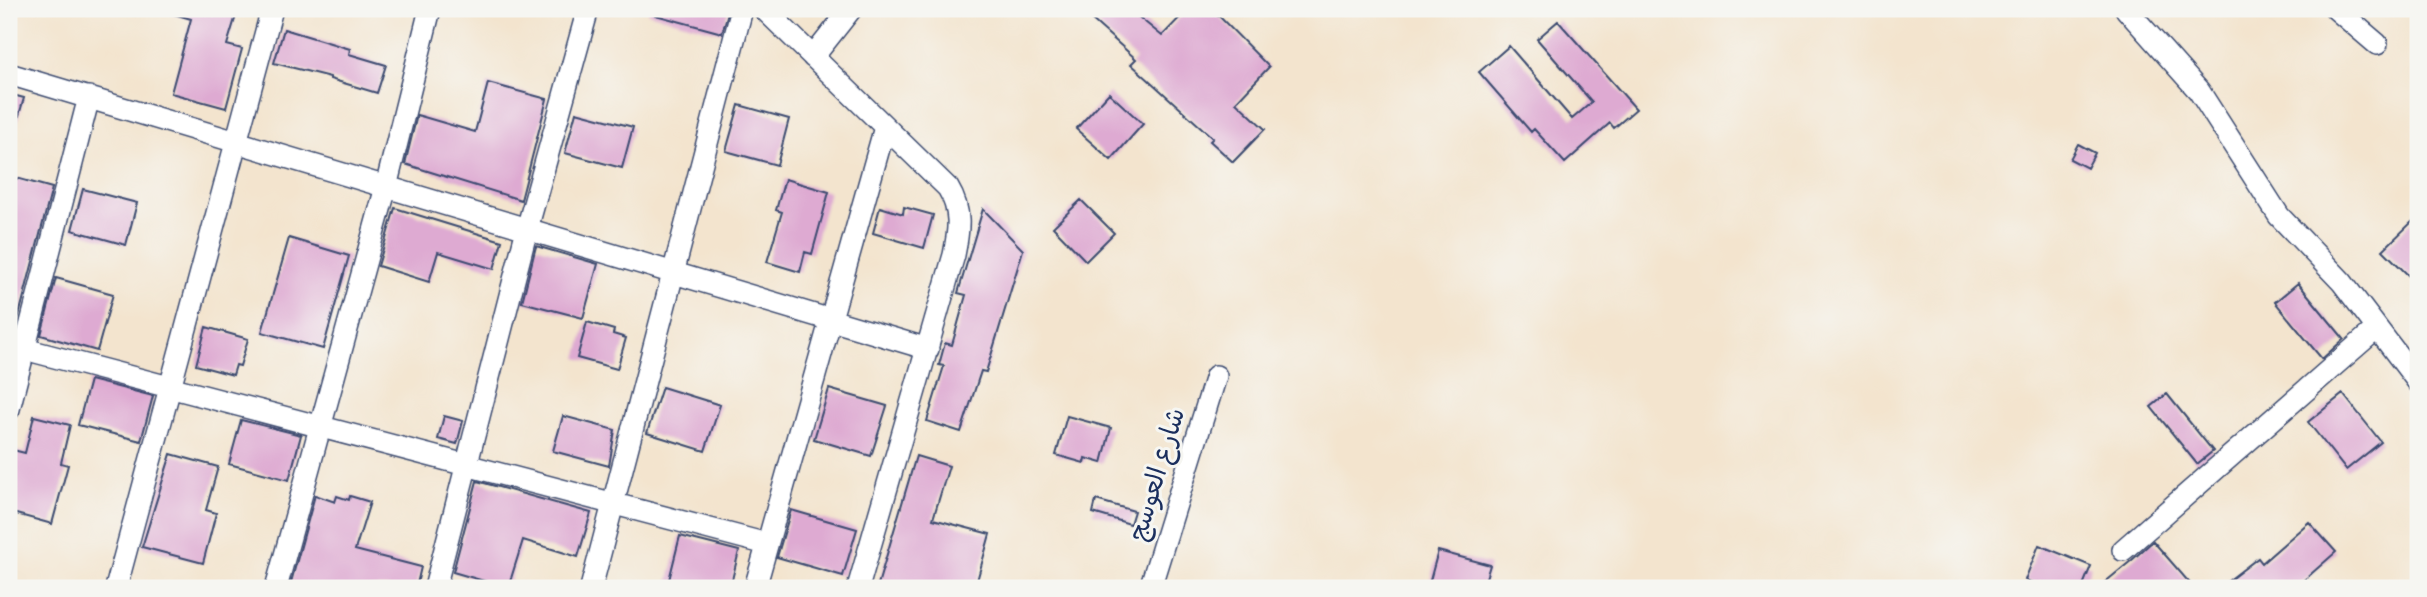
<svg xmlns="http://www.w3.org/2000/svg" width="2427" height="597" viewBox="0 0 2427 597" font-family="Itim,'Playpen Sans Arabic',sans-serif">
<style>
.building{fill:#deaad2}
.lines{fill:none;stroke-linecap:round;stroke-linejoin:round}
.minor-casing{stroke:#3b4a6f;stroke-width:24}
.minor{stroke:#fff;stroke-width:21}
.labels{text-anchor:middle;stroke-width:6;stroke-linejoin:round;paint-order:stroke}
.street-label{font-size:26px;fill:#1b2f5e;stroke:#f6f6f2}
</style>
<rect width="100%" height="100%" fill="#f6f6f2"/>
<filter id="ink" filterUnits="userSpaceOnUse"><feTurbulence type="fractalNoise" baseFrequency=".0143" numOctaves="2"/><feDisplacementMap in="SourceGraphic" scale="14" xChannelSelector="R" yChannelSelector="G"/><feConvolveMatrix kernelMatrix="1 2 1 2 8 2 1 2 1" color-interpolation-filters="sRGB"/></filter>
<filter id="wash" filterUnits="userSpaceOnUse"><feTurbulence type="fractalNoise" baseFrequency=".00686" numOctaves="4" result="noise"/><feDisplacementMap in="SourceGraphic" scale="28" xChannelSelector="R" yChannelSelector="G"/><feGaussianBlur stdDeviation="1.57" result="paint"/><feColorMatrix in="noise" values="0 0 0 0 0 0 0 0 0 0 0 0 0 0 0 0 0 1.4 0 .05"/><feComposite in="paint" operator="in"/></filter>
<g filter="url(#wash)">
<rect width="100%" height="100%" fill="#f3e4ce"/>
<g id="blocks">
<!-- building -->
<path class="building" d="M167,9h71l-11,36 15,4 -16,59 -55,-15 20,-74 -24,-7z
M648,9h81l-7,24 -74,-20z
M1080,9h49l33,27 26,-27h24l57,58 -33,35 29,27 -32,33 -23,-21 3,-3 -82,-74 5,-5z
M1558,21l78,88 -22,19 -4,-5 -45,40 -31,-34 -3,3 -52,-60 30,-26 63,73 20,-17 -55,-63z
M284,29l66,20 -1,5 37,11 -9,28 -47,-14v-2l-56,-14z
M488,83l59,16 -26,101 -116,-36 12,-49 58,17z
M1109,93l34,31 -32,36 -35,-31z
M9,94l15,4 -11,38 -4,-1z
M739,105l50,14 -12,46 -51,-14z
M576,112l57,15 -11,41 -57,-15z
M2078,144l17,9 -8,15 -17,-9z
M9,176l43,12 -35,135 -8,-2z
M785,179l44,13 -17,62 -7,-2 -5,20 -33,-10 15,-50 -6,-2z
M83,189l54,14 -11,42 -54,-15z
M1081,200l33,33 -28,28 -33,-34z
M880,207l23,7 1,-7 29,8 -9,33 -51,-15z
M395,208l107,33 -8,28 -56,-17 -9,30 -51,-16z
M983,209l40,41 -37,122 -5,-1 -20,61 -34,-11 17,-55 -5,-1 6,-22 7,2 14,-50 -8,-2z
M2418,216v52l-8,9 -27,-27z
M289,238l60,18 -26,93 -61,-17z
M536,246l62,18 -15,54 -61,-16z
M56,278l57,16 -16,57 -56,-16z
M2298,283l46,56 -22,20 -47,-57z
M587,322l27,8 -1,4 13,4 -9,31 -40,-11z
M206,327l42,12 -8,27 -4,-1 -3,10 -37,-10z
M90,380l63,16 -12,45 -63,-16z
M662,387l58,18 -15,46 -58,-18z
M829,389l58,17 -16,50 -57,-17z
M2167,394l46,57 -16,13 -46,-57z
M2343,394l38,48 -35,28 -38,-48z
M34,416l36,9 -9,38 7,2 -16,59 -43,-12v-63l16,4z
M444,416l19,5 -6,23 -19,-5z
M563,416l52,14 -6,36 -56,-15z
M1067,416l44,12 -9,35 -17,-5 -1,5 -28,-8z
M241,420l60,15 -12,45 -60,-16z
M171,454l47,13 -12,43 10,3 -13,50 -61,-16z
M916,456l33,10 -16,53 57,15 -15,54h-98z
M477,481l114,32 -13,44 -55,-17 -15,48 -55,-16z
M315,495l20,7 2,-6 12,4 1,-4 20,6 -15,48 66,17 -5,21 -126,-2z
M1096,500l38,11 -4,13 -37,-11z
M791,510l66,19 -14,47 -66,-19z
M2309,522l27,30 -41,36h-76l39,-30 4,5z
M680,536l59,15 -9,37h-45l-17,-4z
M2153,541l41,47h-96l34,-28z
M2039,545l52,21 -9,22h-36l-21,-8z
M1438,551l52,14 -7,23h-55z"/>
</g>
</g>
<g filter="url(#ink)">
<use href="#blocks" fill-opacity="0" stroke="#3b4a6f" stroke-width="2"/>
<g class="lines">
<defs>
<path id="minor" d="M764,9l184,179c14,23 11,42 6,67l-96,333
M2126,9l73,82 80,125 63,66 76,100
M2336,9l41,35
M813,57l38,-48
M9,74l919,275
M9,345l758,199
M9,409l80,-312
M2123,550l253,-221
M116,588l156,-579
M276,588l110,-401 44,-178
M435,588l92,-359 61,-220
M591,588l151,-579
M755,588l130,-461
M1150,588l66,-212"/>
</defs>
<!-- minor casing -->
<use href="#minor" class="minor-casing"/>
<!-- minor -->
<use href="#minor" class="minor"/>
</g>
</g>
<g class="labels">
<!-- street labels -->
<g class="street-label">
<text transform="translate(1156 474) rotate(-73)" y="9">شارع العوسج</text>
</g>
</g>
<!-- margin -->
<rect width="2427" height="597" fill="none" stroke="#f6f6f2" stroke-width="35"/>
</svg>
